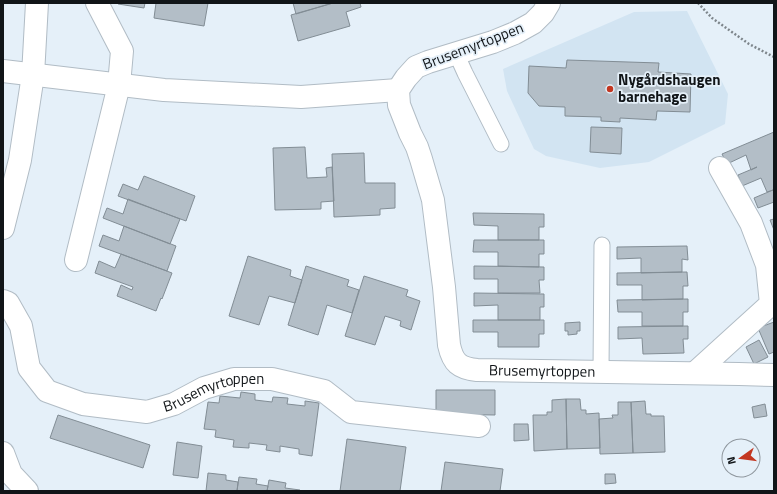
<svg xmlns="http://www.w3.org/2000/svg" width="777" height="494" viewBox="0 0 777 494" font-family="'Titillium Web',sans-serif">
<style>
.built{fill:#d2e4f2}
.building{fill:#b3bec7;stroke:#828d95}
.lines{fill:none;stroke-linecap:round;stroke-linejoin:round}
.lane-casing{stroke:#b1bcc5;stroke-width:17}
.street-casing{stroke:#b1bcc5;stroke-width:24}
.path{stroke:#7e868c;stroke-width:2.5;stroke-dasharray:2 2;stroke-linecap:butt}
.lane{stroke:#fff;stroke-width:15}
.street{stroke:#fff;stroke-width:22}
.poi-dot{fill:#c33721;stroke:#e5f0f9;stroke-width:1.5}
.labels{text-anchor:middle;stroke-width:3.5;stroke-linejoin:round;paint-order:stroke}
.street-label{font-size:15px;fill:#111518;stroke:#e5f0f9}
.poi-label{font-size:15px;font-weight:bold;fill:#111518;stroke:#e5f0f9;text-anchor:start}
</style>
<rect width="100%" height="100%" fill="#e5f0f9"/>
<!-- built -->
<path class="built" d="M687,11l41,83 -3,30 -76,38 -49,6 -54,-12 -12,-7 -27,-58 -4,-22 131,-57z"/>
<!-- building -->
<path class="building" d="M118,3h27l-1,5 -26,-4z
M156,3h52l-4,23 -50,-8z
M293,3h40l-37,11z
M333,3h27l1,4 -15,5 4,14 -52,15 -7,-26z
M567,60l92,3 -1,9 33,2 -1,38 -33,-1 -1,9 -36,-2v4l-19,-1v-4l-36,-1v-9l-26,-1 -11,-13 1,-27 37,2z
M591,127l31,1 -1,26 -31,-2z
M774,132v70l-16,6 -4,-10 19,-8 -6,2 -6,-14 -19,8 -4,-11 19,-8 -6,3 -5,-15 -19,9 -5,-10z
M305,147l2,31 20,-1 -1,-9 6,-1 2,34 -13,1v7l-46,1 -2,-62z
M364,153l1,30h30v25l-15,1v6l-46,2 -2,-63z
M144,176l51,20 -9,25 -68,-25 5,-12 15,6z
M128,199l52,20 -10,25 -67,-26 4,-10 16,6z
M473,213l71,1v13h-5v13h-41v-14l-24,-1z
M774,219v11l-4,-10z
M124,226l52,20 -9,25 -68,-25 4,-11 16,6z
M474,240h70v14h-5v13l-41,-1v-14h-25z
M687,246l1,14 -6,-1v13l-41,1v-15l-24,1v-12z
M121,254l51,19 -10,26 -1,-1 -5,13 -39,-15 4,-11 11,5 1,-3 -38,-14 4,-12 16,7z
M248,256l43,14 -1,6 12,4 -7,23 -26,-7 -10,29 -30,-9z
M306,266l43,14 -2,6 12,4 -7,23 -25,-8 -9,30 -30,-10z
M474,266l70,1v13h-5l1,13h-42v-14h-24z
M687,272l1,14h-5v13l-41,1v-15h-25v-12z
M364,276l44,14 -2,6 14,5 -9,29 -11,-4 1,-5 -16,-5 -10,29 -30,-9z
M474,293l70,1v13h-4v13h-42v-15l-24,1z
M688,299v13h-5v14h-41v-14h-24l-1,-12z
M473,320h71v14h-5v13h-41v-15h-25z
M580,322v9h-3v3l-9,1v-4h-3v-8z
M774,322v30l-5,2 -11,-26z
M688,326v13h-5l1,14 -41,1 -1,-16 -24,1v-12z
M759,340l9,17 -14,7 -8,-17z
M436,390h59v25l-59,-1z
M241,392l14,2v6l17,2 1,-5 15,1 -1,6 18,2v-5l14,2 -7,53 -13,-2v-5l-19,-3v6l-14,-2 1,-5 -18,-2v5l-16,-1 1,-7 -19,-3 1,-7 -12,-1 4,-27 11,1 1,-7 20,2z
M566,399l1,50 -33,2 -1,-36h14v-3h5v-12z
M566,399h14l1,11h5v4l13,-1 1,35 -33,1z
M645,401l1,13h5v2h13l1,36 -32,1 -2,-51z
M618,402h13l2,51 -33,1 -1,-35 14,-1 -1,-3h6z
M765,404l2,12 -13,2 -2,-11z
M58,415l92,30 -7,23 -93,-30z
M514,424h14l1,16 -15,1z
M347,439l59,8 -6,44h-60z
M177,442l25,4 -4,32 -25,-3z
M445,462l58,7 -3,22h-59z
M208,473l18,2v5l12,2 -1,9h-31z
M605,474h10l1,9 -11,1z
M239,477l18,2 -1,5 12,2 -1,5h-30z
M269,480l17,3 -1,5 15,2v1h-33z"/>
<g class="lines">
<defs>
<path id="lane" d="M456,53l9,20 36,71
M601,372l1,-127"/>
<g id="street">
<path id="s1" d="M549,3l-6,10 -10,10 -18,10 -22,9 -65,20 -12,5 -10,11 -8,12 1,15 11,28 7,14 4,12 12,41 11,87 5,58c4,18 10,23 28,25l262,4 35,1"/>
<path d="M3,71l161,19 137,7 97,-7"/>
<path d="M3,228l17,-68 13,-85 4,-72"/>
<path d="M76,260l43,-175 3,-34 -25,-48"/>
<path id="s2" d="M3,301l5,2 13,23 8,42 18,23 36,13 64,8 27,-8 30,-16 30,-9h38l52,12 27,21 128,14"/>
<path d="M695,373l76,-69 -4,-39 -16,-42 -31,-55"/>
<path d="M3,453l8,21 16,17"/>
</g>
</defs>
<!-- lane casing -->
<use href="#lane" class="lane-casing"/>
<!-- street casing -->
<use href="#street" class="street-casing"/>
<!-- path -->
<path class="path" d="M698,3l14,15 37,26 25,13"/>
<!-- lane -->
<use href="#lane" class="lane"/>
<!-- street -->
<use href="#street" class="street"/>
</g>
<!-- markers -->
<circle class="poi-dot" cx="610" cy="89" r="4"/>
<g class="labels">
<!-- street labels -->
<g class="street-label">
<text transform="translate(473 46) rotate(-21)" y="5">Brusemyrtoppen</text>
<text dy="5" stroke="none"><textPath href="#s1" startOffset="549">Brusemyrtoppen</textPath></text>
<text dy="5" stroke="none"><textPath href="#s2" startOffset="277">Brusemyrtoppen</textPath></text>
</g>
<!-- poi labels -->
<g class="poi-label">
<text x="618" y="85">Nygårdshaugen<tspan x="618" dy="17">barnehage</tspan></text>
</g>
</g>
<!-- border -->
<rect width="777" height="494" fill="none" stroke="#111518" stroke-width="8"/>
<!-- north arrow -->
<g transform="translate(741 458) rotate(256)"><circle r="19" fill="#e5f0f9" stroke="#90989f"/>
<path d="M0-3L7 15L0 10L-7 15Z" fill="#c33721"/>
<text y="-6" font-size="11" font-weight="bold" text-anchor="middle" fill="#111518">N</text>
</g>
</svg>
